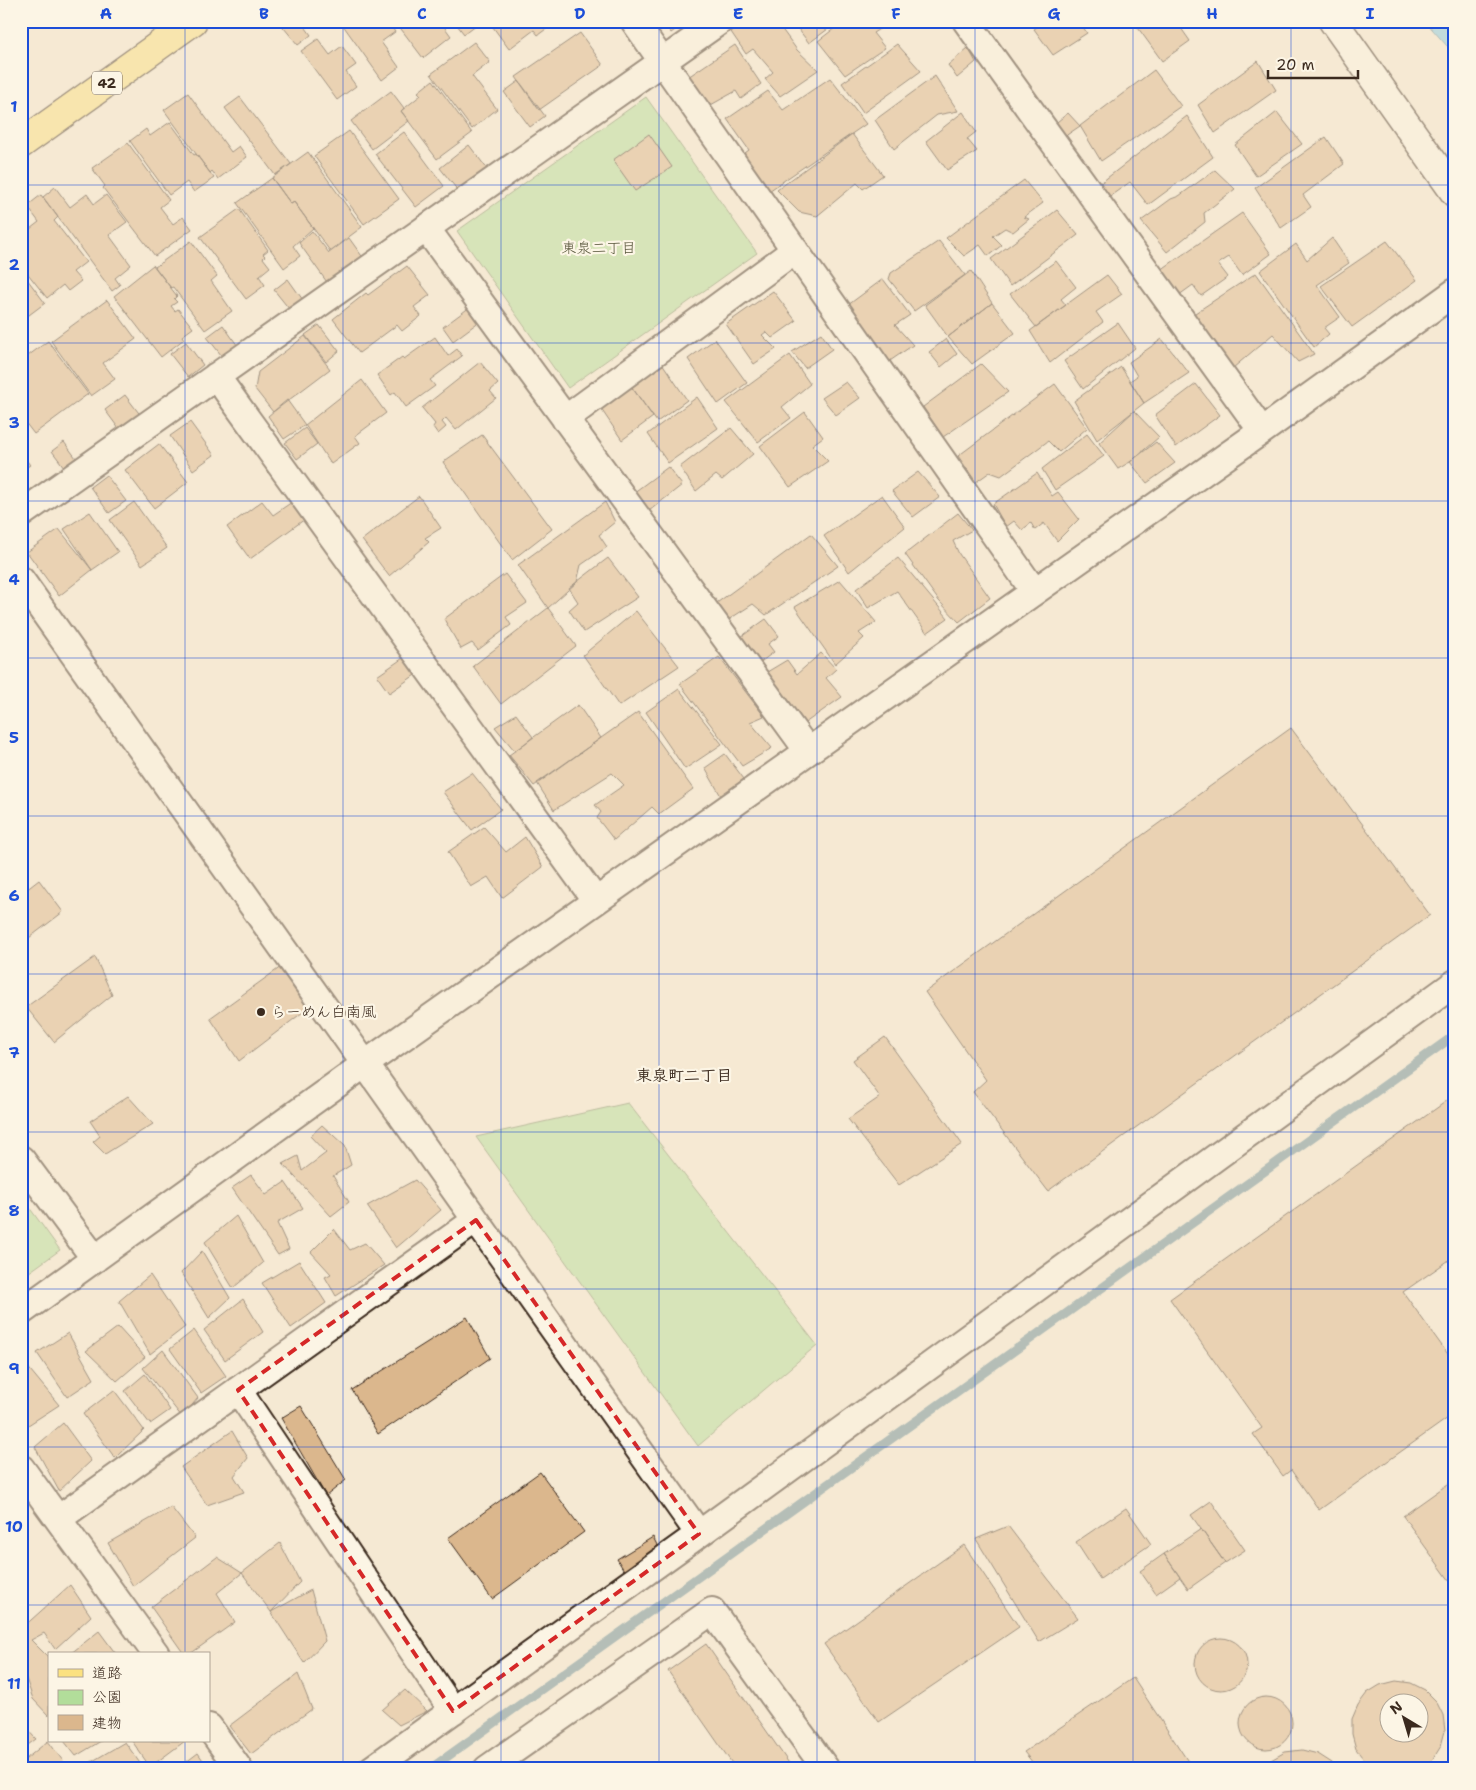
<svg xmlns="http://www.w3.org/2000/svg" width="1476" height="1790" viewBox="0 0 1476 1790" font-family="'Shantell Sans','Klee One',sans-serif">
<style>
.green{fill:#b2dd9a;stroke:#76845c}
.water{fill:#83cae4;stroke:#668a95}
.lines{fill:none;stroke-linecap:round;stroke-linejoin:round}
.stream{stroke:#668a95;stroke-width:9}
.building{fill:#dbb78d;stroke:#3b2a1e;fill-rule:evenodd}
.street-casing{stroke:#3b2a1e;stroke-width:30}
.secondary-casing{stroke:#3b2a1e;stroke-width:31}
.primary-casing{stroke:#3b2a1e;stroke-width:31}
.street{stroke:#fcf5e5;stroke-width:26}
.secondary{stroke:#fcf5e5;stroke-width:28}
.primary{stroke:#fbe180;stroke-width:28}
.marked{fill:none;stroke:#d62828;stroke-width:4;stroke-dasharray:10 6;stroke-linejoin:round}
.grid{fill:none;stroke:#1d4ed8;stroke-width:1;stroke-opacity:0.55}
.poi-dot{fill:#3b2a1e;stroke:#fcf5e5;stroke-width:2}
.labels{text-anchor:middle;stroke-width:4.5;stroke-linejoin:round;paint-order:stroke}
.shield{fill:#fcf5e5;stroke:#75675a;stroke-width:1}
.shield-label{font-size:14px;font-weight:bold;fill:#3b2a1e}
.park-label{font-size:15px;fill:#59573d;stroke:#fcf5e5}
.poi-label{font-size:15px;fill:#3b2a1e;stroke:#fcf5e5;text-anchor:start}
.neighbourhood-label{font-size:16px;font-weight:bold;fill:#3b2a1e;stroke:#fcf5e5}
.neatline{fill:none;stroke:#1d4ed8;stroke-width:2}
.grid-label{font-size:16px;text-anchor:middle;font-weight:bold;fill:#1d4ed8}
</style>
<rect width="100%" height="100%" fill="#f5e9d3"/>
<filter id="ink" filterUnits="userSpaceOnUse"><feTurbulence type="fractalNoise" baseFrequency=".02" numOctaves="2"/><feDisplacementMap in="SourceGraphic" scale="10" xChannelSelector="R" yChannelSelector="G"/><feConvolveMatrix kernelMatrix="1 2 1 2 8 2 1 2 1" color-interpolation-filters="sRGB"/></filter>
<g filter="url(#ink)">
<!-- green -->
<path class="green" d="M646,97l111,156 -189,135 -111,-157z
M628,1103l189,242 -119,101 -222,-309z
M21,1196l39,54 -39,28z"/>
<!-- water -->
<path class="water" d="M1425,21h30v34z"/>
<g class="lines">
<!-- stream -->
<path class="stream" d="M430,1769l1025,-734"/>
</g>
<!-- building -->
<path class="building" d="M301,21l10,14 -13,10 -19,-23z
M340,21h47l8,11 -14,10 18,25 -17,13z
M395,21h45l11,15 -28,22z
M454,21h27l-17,13z
M492,21h65l-19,14 -4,-5 -25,19 -19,-26z
M641,21h44l1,1 -15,11 -6,-9 -14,11z
M746,21h44l-9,7 16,22 21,20 -38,26 -15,-17 8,-7 -20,-23 -7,5 -15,-22z
M792,21h47l-30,22z
M844,21h48l-19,12 12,15 -40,27 -27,-34z
M1046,21h33l8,12 -34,22 -19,-26z
M1133,21h43l14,20 -28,20z
M580,33l23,32 -64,45 -23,-33z
M318,39l12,16 12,-9 14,19 -10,7 10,14 -19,14 -36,-49z
M474,42l16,20 -18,14 25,33 -25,20 -41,-55z
M897,44l24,27 -58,42 -21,-30z
M735,45l26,39 -20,15 -5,-8 -27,15 -21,-29z
M968,48l8,14 -19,16 -9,-13z
M1258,61l18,29 -61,43 -17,-28z
M1154,70l27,36 -80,55 -21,-35z
M935,76l23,35 -21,4 -43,34 -19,-29z
M830,78l36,46 -100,69 -25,-37 8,-6 -22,-31 41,-28 15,19z
M433,80l39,53 -35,26 -36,-48 20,-16 -3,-3z
M519,81l26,35 -15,11 -26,-35z
M391,91l13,17 -3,3 8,10 -37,28 -21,-28z
M188,93l43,59 8,-6 8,11 -29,22 -6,-8 -2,2 -46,-63z
M240,97l51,67 -16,11 -50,-67z
M963,112l13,20 -9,7 10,12 -30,19 -21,-29z
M1277,112l25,32 -46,32 -21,-31z
M1068,113l12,13 -19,13 -9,-13z
M1187,116l26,41 -65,48 -18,-23 -24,17 -8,-14z
M170,122l24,33 2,-1 18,24 -20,14 -7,-10 -18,13 -39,-54 16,-12 4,7z
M349,131l50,68 -35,25 -50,-68z
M404,132l40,54 -28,21 -41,-53z
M649,134l23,33 -37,24 -22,-31z
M852,134l31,41 -20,14 -6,-6 -40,33 -18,-4 -22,-22z
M1326,137l18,27 -41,31 8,12 -30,21 -26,-40z
M128,143l41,57 -9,7 13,17 10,-7 9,12 -37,27 -52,-68 2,-2 -13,-18z
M469,145l19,25 -29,22 -19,-24z
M308,152l54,75 -32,24 -36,-49 -3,2 -19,-26z
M1215,170l20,19 -31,24 1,9 -38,30 -26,-31 30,-22 8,-3z
M272,178l19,26 3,-2 19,26 -20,18 7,10 -16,12 -47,-65z
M1024,180l19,23 -19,14 5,2 -16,13 -8,-4 -12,8 9,9 -14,11 -8,-11 -16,11 -18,-18z
M55,187l15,20 17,-13 7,10 12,-9 21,27 -18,13 22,30 -16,13 5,7 -8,6 -69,-94z
M41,195l17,22 -4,4 32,41 -13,10 8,9 -13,10 -5,-6 -16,13 -26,-33v-32l1,2 17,-13 -12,-16z
M239,209l29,41 -5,4 2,2 -2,2 7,9 -11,9 6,9 -19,14 -46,-62z
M1057,210l21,25 -68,51 -19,-27z
M1242,213l29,41 -29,21 -13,-18 -11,7 10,13 -27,19 -8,-11 -18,13 -17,-26z
M312,231l17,22 20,-15 15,21 -35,26 -30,-42z
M1332,238l17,25 -32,22 23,32 -16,11 5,6 -15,13 -54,-76 36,-27 11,16z
M191,241l26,35 -6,5 21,30 -27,19 -32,-43 -2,1 -16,-21z
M939,241l26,34 -51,36 -25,-32 2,-6z
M1387,241l30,39 -65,47 -31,-41z
M1056,261l20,26 -15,12 5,6 -30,22 -26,-33z
M153,265l24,31 -3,3 3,3 -6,4 4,5 3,-2 15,19 -11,8 2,3 -23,18 -47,-61z
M407,266l23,29 -16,12 7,9 -19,15 -5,-6 -38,28 -26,-34 33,-26 2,2z
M21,271l24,32 -24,18z
M971,271l21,32 -44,34 -23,-32z
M1256,273l58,81 -16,8 -25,-28 -40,34 -41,-53z
M1107,275l15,19 -26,18 7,10 -53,41 -20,-32z
M288,279l15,21 -13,10 -16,-20z
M883,279l27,36 -15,10 18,20 -26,18 -39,-58z
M773,291l23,30 -24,17 -6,-6 -4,3 14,14 -22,15 -28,-40z
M107,300l29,39 -33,24 12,16 -24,17 -40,-55z
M992,303l23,30 -43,31 -24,-27z
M470,307l10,14 -27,20 -10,-14z
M1118,323l17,25 -52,41 -19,-28z
M223,325l17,24 -15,11 -18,-23z
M319,325l20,26 -13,11 -21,-27z
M821,333l11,16 -27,19 -13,-16z
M305,336l25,33 -57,43 -18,-23 3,-17z
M435,337l13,19 9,-7 5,7 -32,24 5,6 -29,21 -11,-15 -4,3 -14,-20 25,-18 2,2z
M715,339l32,44 -29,21 -30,-45z
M946,339l11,15 -16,13 -12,-15z
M1162,339l27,34 -45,30 -14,-22 7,-5 -8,-14z
M48,341l40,53 -54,40 -13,-17v-56z
M186,342l17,23 -15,12 -18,-23z
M790,355l20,29 -28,23 9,11 -33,24 -32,-40z
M480,362l18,22 -8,7 6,7 -40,32 -10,-12 -4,4 4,5 -8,7 -5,-7 2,-3 -13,-16z
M662,363l25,37 -30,22 -26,-36z
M981,364l27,28 -65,45 -20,-30z
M1121,367l23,36 -47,37 -23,-39z
M362,380l24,33 -31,23 5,7 -29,21 -26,-39z
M846,382l14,16 -24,17 -14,-17z
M1055,384l32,44 -28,24 -11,-11 -47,35 -11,-4 -14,10 -18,-26z
M1196,384l24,31 -44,32 -21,-32z
M631,386l22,31 -31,23 -21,-31z
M125,395l17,22 -20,16 -17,-23z
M697,397l21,31 -50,35 -20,-29z
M287,400l18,25 -21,14 -16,-23z
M1134,411l25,26 -29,25 -12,7 -19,-26z
M805,412l18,25 -11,8 16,16 -38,26 -30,-41z
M190,422l24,33 -21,15 -23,-34z
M305,428l12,16 -20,15 -12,-16z
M731,428l22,26 -31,26 -6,-5 -20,16 -16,-24z
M1087,434l17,22 -49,34 -13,-21z
M482,435l70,94 -40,31 -69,-98z
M64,442l12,16 -12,9 -12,-16z
M1156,442l19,21 -28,20 -17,-21z
M159,444l29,38 -34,26 -29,-38z
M21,453l9,12 -9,6z
M668,467l14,18 -33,26 -16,-18z
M918,472l22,25 -27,20 -21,-26z
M1037,473l15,23 6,-4 21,27 -22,22 -13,-18 -9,7 -4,-7 -9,7 -8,-9 -8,6 -13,-23z
M106,475l20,26 -17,12 -19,-26z
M882,495l23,32 -56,45 -25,-36z
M419,496l22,32 -16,10 4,4 -40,34 -27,-36z
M262,501l11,14 19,-13 13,17 -55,40 -23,-32z
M134,502l33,46 -25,17 -32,-45z
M605,502l10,20 -16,13 8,12 -26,18 -4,17 -29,26 -30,-43z
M90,512l28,40 -26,18 -28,-41z
M958,513l14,17 -19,11 6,13 31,44 -31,24 -20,-21 -34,-47z
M59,529l33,41 -33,26 -32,-44z
M811,534l27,32 -72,49 -13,-11 -25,16 -14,-15z
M608,558l30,39 -54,35 -15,-22 9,-8 -9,-14z
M898,558l50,60 -21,15 -30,-42 -29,17 -12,-19z
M505,574l22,29 -21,14 5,8 -33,25 -6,-7 -11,6 -17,-30z
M840,580l36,42 -17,11 5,5 -29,26 -40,-57z
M548,608l28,38 -75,58 -28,-38z
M636,611l43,55 -60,40 -36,-51z
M766,619l13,17 -11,8 6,8 -16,12 -20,-25z
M821,653l15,16 -10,9 16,19 -37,26 -8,-11 -6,2 -24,-42 20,-12 10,14z
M406,656l12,17 -29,20 -12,-17z
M719,657l45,59 -14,6 22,26 -30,18 -62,-82z
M679,689l43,55 -37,25 -39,-57z
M578,705l23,33 -67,48 -25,-31z
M638,712l55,77 -34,25 -7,-7 -38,33 -17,-22 4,-6 -6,-7 29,-20 -12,-12 -58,37 -17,-27z
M516,714l17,23 -18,14 -20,-24z
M1291,728l139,187 -382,276 -75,-99 13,-12 -61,-88z
M725,754l19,25 -23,17 -16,-28z
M472,773l29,36 -29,21 -29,-38z
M484,827l22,25 19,-15 18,30 -41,31 -14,-21 -17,10 -23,-35z
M39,880l24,32 -42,32v-50z
M95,957l17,38 -58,47 -28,-35z
M285,964l26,42 -72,55 -29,-43z
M885,1037l77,107 -63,41 -51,-66 32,-22 -27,-37z
M1455,1095v161l-52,36 52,72v49l-136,97 -28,-40 -8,6 -30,-42 9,-6 -92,-129z
M128,1096l25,28 -48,30 -12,-12 7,-6 -10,-15z
M322,1125l23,21 6,19 -18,11 16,26 -18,14 -48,-52 15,-8 4,15 24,-18 -16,-17z
M251,1175l15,20 19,-13 18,26 -26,15 12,26 -11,6 -46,-67z
M415,1180l26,30 -45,38 -29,-42z
M236,1216l27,47 -30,25 -28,-46z
M334,1229l16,21 15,-7 19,22 -48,31 -11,-19 6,-3 -20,-22z
M202,1251l28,47 -21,20 -28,-45z
M299,1261l27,42 -35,25 -29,-45z
M150,1275l35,52 -35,27 -31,-53z
M243,1299l20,33 -38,28 -21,-30z
M467,1317l23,41 -112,76 -26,-44z
M118,1327l27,30 -28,24 -31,-30z
M194,1330l32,46 -25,17 -31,-44z
M68,1333l26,46 -27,18 -30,-44z
M163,1350l35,48 -16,19 -39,-49z
M21,1359l38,46 -37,24 -1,-1z
M145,1374l25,36 -20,14 -25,-33z
M114,1390l30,40 -29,28 -32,-44z
M301,1406l45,74 -20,16 -45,-78z
M63,1423l28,38 -32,30 -24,-44z
M232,1431l16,27 -14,18 10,16 -37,13 -26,-38z
M540,1472l44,60 -92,67 -44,-61z
M1455,1479v109l-52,-72z
M1211,1501l34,49 -20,13 -34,-48z
M171,1507l24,31 -62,48 -25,-43z
M1126,1508l25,36 -51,35 -24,-37z
M1008,1526l70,92 -39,24 -63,-103z
M1201,1529l24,34 -37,26 -24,-35z
M653,1537l7,14 -35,21 -8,-13z
M280,1543l20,39 -29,30 -29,-39z
M964,1545l55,82 -140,95 -55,-78z
M1164,1554l16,23 -24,17 -16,-23z
M217,1557l25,16 -25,20 18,29 -45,32h-6l-33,-47z
M70,1585l21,31 -36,33 -11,-16 -13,7 18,18v58l-16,-17 -12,-35v-35z
M311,1590l14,51 -21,22 -33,-51z
M99,1631l17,23h-46z
M1195 1664a26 26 0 1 1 52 0a26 26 0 1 1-52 0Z
M706,1644l87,125h-57l-68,-98z
M298,1674l14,35 -61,45 -22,-28z
M1133,1678l60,91h-155l-14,-17z
M1396,1681l15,2 14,7 11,11 7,14 2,16 -4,15 -8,13 -12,10h-46l-10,-8 -9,-12 -4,-15v-15l6,-14 9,-12 13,-8zM1388,1702h30v30h-30z
M405,1690l22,21 -28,14 -17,-15z
M1240 1723a26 26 0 1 1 52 0a26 26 0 1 1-52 0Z
M21,1723l15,16 -15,11z
M48,1741l21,28h-48v-6z
M64,1741h37l-25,15z
M132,1741h53l-35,26z
M125,1742l19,27h-57l-1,-4z
M1302,1750l16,4 14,9 5,6h-75l9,-9 14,-8z
M198,1753l11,16h-32z"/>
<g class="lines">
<defs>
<path id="street" d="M634,21l400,570
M966,21l296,410
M426,228l382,523
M216,376l380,525
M565,419l230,-169
M21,514l699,-493
M21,580l678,954
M21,1159l74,100
M21,1312l344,-248 897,-633 193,-139
M238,1390l215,321
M21,1468l135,186
M58,1519l418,-299
M209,1727l30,42
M372,1769l327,-235 756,-551
M487,1769l225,-158 114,158"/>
<path id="secondary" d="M1333,21l122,172"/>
<path id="primary" d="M21,144l172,-123"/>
</defs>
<!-- street casing -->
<use href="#street" class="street-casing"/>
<!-- secondary casing -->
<use href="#secondary" class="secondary-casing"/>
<!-- primary casing -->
<use href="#primary" class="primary-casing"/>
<!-- street -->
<use href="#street" class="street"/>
<!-- secondary -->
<use href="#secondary" class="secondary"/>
<!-- primary -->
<use href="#primary" class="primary"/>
</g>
</g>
<!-- marked area -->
<path d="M0 0H1476V1790H0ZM476,1220l223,314 -246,177 -215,-321z" fill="#f5e9d3" fill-opacity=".55" fill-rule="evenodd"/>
<path class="marked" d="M476,1220l223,314 -246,177 -215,-321z"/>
<!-- grid -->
<path class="grid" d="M185,21v1633M343,21v1748M501,21v1748M659,21v1748M817,21v1748M975,21v1748M1133,21v1748M1291,21v1748M21,185h1434M21,343h1434M21,501h1434M21,658h1434M21,816h1434M21,974h1434M21,1132h1434M21,1289h1434M21,1447h1434M21,1605h1434M185,1741v28"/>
<!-- markers -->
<circle class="poi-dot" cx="261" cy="1012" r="5"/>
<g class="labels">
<!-- shield labels -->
<rect class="shield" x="92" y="71.5" width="30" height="23" rx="4"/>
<g class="shield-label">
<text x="107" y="88">42</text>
</g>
<!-- park labels -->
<g class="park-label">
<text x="599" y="253">東泉二丁目</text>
</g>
<!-- poi labels -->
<g class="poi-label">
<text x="271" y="1017">らーめん白南風</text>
</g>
<!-- neighbourhood labels -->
<g class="neighbourhood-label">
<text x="684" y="1081">東泉町二丁目</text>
</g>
</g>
<!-- margin -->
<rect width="1476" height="1790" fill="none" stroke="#fcf5e5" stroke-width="55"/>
<!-- legend -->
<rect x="48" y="1652" width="162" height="90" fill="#fcf5e5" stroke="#afa495"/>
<rect x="58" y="1669" width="25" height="8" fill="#fbe180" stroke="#afa495"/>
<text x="92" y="1678" font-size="15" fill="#3b2a1e">道路</text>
<rect x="58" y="1690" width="25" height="15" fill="#b2dd9a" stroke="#afa495"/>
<text x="92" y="1702" font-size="15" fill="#3b2a1e">公園</text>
<rect x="58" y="1715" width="25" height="15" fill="#dbb78d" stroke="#afa495"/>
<text x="92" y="1728" font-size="15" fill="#3b2a1e">建物</text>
<!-- north arrow -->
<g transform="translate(1404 1718) rotate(322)"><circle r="24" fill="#fcf5e5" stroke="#afa495"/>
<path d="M0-4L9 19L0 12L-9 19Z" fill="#3b2a1e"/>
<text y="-8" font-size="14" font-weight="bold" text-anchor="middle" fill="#3b2a1e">N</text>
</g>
<!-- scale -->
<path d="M1268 70v8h90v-8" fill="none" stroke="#3b2a1e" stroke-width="2.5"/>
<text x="1276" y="70" font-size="15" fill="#3b2a1e" stroke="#fcf5e5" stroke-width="4" paint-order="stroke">20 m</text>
<rect x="28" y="28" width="1420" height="1734" class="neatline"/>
<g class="grid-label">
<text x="106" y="19">A</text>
<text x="264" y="19">B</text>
<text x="422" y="19">C</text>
<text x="580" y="19">D</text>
<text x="738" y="19">E</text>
<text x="896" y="19">F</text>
<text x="1054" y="19">G</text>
<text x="1212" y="19">H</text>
<text x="1370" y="19">I</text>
<text x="14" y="112">1</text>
<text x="14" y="270">2</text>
<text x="14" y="428">3</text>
<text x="14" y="585">4</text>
<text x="14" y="743">5</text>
<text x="14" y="901">6</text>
<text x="14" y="1058">7</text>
<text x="14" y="1216">8</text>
<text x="14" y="1374">9</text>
<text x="14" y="1532">10</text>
<text x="14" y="1689">11</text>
</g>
</svg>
